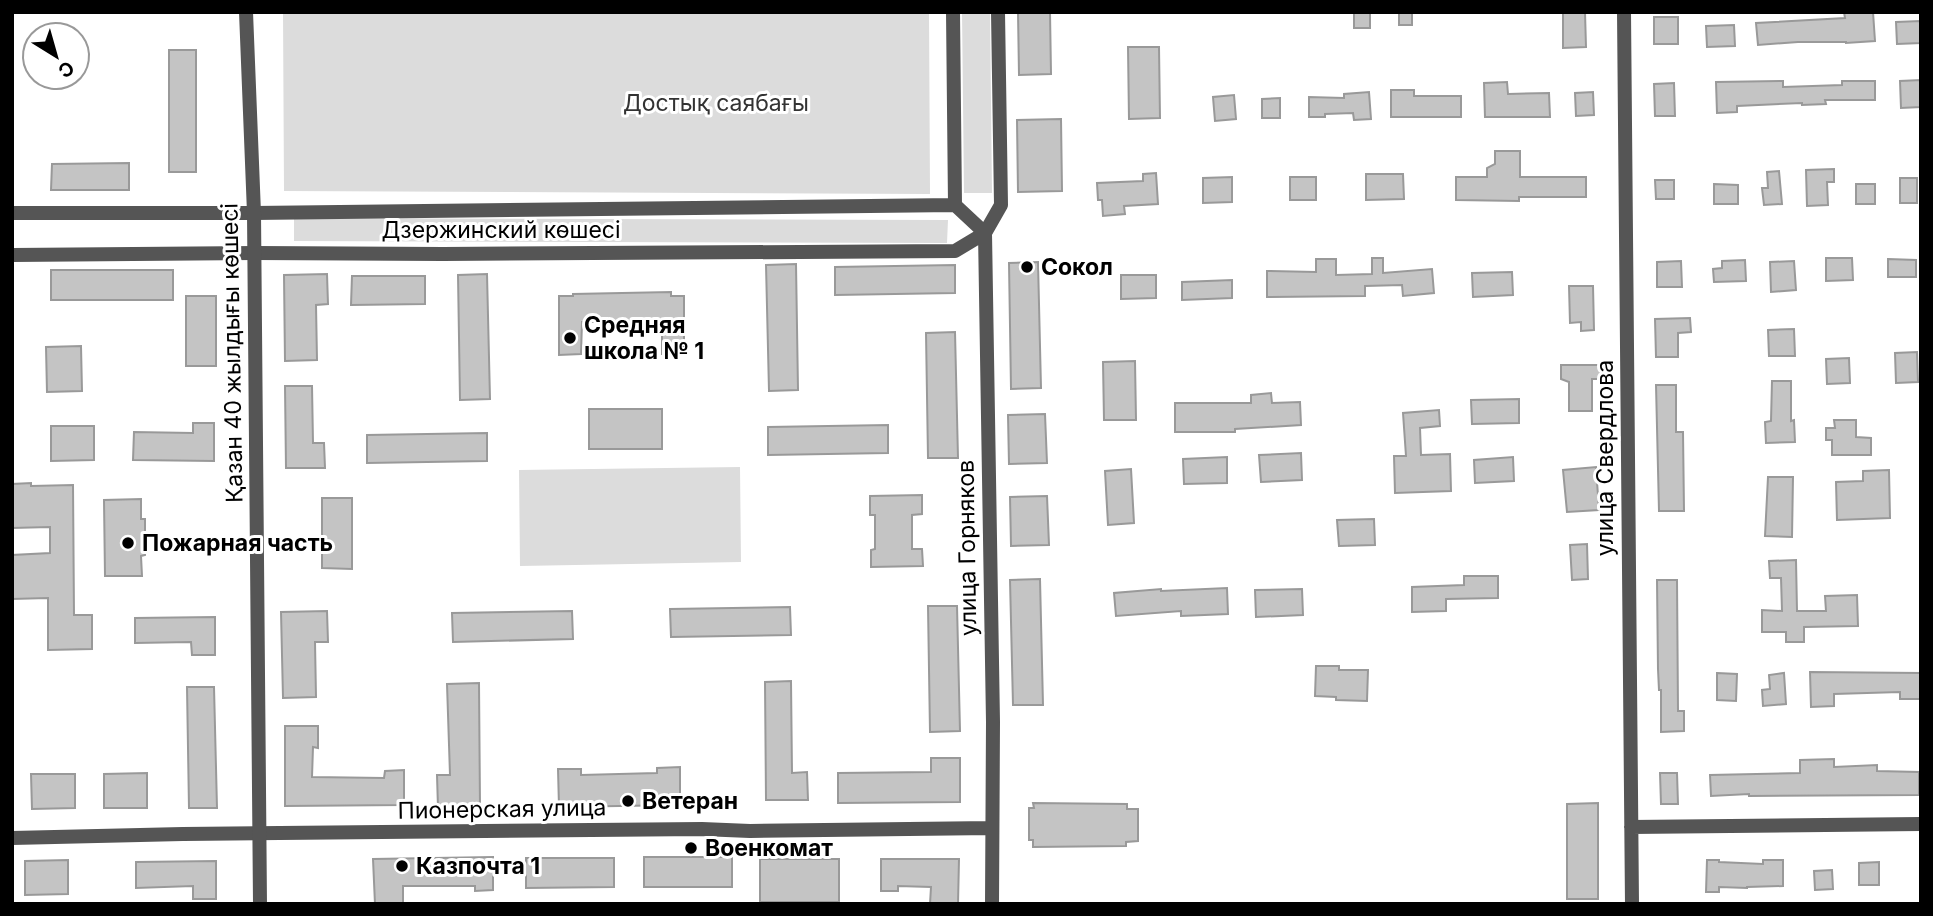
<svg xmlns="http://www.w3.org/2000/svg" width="1933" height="916" viewBox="0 0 1933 916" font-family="Inter,sans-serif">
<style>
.green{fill:#dcdcdc}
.building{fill:#c4c4c4;stroke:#999;stroke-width:2}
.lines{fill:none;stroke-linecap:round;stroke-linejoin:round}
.minor{stroke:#555;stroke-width:14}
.tertiary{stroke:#555;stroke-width:14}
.poi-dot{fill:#000;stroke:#fff;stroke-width:2.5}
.labels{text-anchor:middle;stroke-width:6;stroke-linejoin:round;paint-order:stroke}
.park-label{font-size:23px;fill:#333;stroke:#fff}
.street-label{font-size:23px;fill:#000;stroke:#fff}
.poi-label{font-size:23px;font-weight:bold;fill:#000;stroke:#fff;text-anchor:start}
</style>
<rect width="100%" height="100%" fill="#fff"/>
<!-- green -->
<path class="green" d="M283,12h646l1,182 -646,-3z
M962,12h28l2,181h-28z
M294,218l654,2 -1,23 -653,-2z
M740,467l1,95 -221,4 -1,-96z"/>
<!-- building -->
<path class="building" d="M1018,12h32l1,62 -32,1z
M1354,12h16v16h-16z
M1399,12h13v13h-13z
M1563,12h22l1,35 -23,1z
M1844,12h29l2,29 -29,2v-1h-48l-40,3 -2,-22 89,-5z
M1654,17h24v27h-24z
M1920,21l1,22 -24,1 -1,-22z
M1734,25l1,21 -28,1 -1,-21z
M1128,47h31l1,71 -31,1z
M169,50h27v122h-27z
M1921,80v27l-20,1 -1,-27z
M1783,81v6l59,-2v-4h33v19h-50l1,4 -24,1v-2l-65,3v6l-20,1 -1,-31z
M1507,82l1,12 41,-1 1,24h-65l-1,-34z
M1674,83l1,33h-20l-1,-32z
M1391,90h23v6h47v21h-70z
M1369,92l2,27 -17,1 -1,-7 -28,1v3h-16v-20l35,1v-4z
M1593,92l1,23 -18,1 -1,-23z
M1234,95l2,24 -21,2 -2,-24z
M1280,98v20h-18v-19z
M1061,119l1,72 -44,1 -1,-72z
M1495,151h25v26h66v20h-67v4l-63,-1v-23h31v-9l8,-4z
M129,163v27h-78l1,-26z
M1834,169v13h-7l1,23 -21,1 -1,-36z
M1779,171l3,33 -18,1 -2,-17h6l-1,-16z
M1156,173l2,31 -34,2 1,8 -22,2 -1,-16h-4l-1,-17 46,-2v-7z
M1366,174h37l1,25 -38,1z
M1232,177v25l-29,1v-25z
M1290,177h26v23h-26z
M1900,178h17v25h-17z
M1655,180h19v19h-18z
M1714,184l24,1v19h-24z
M1856,184h19v20h-19z
M1372,258h11v15l49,-4 2,24 -31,3 -1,-11 -37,1v10l-98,1v-26l49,1v-13h20v16l36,-1z
M1826,258h26l1,22 -27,1z
M1888,259l28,1v17h-28z
M1745,260l1,21 -32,1 -1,-13 9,-1v-7z
M1681,261l1,26h-25v-25z
M1794,261l2,29 -25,2 -1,-30z
M1038,262l3,126 -30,1 -2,-126z
M796,264l2,126 -29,1 -3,-126z
M955,265v28l-120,2v-28z
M51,270h122v30h-122z
M1512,272l1,23 -40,2 -1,-24z
M327,274l1,30 -12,1 1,55 -32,1 -1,-86z
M487,274l3,125 -30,1 -2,-125z
M1121,275h35v23l-35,1z
M352,276h73v28l-74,1z
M1232,280v18l-50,2v-18z
M1569,286h24l1,44 -13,1v-9l-11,1z
M671,292v4h13v58h-22v-32h-80l-1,32 -22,1v-59h14v-2z
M186,296h30v70h-30z
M1690,318l1,14 -13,1v24h-22l-1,-38z
M1794,329l1,27h-26l-1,-26z
M955,332l3,126h-30l-2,-125z
M81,346l1,45 -35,1 -1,-45z
M1917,352l1,30 -22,1 -1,-30z
M1849,358l1,25 -23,1 -1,-25z
M1135,361l1,59h-32l-1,-58z
M1561,365h39v14h-8v32h-23v-29l-8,-3z
M1772,381h19v40l3,-1 1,22 -29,1 -1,-21 6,-1z
M1656,385h20v47h7l1,79h-25z
M285,386h27l1,57h11l1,25h-39z
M1271,393l1,10 28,-1 1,23 -66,4v3h-60v-29h76v-8z
M1519,399v24l-47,1 -1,-24z
M589,409h73v40h-73z
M1439,410l1,16 -20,2 1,27 29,-1 1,37 -56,2 -1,-37h12l-3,-43z
M1045,414l2,49 -38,1 -1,-49z
M1834,420h22v17l15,1v17h-39v-15h-6v-12h9z
M193,423h21v38l-81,-1 1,-28 59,1z
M888,425v28l-120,2v-28z
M51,426h43v34l-43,1z
M487,433v28l-120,2v-28z
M1301,453l1,27 -41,2 -2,-27z
M1227,457v26l-43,1 -1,-25z
M1513,457l1,24 -39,2 -1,-23z
M1596,467l3,43 -32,2 -4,-42z
M1131,469l3,54 -26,2 -3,-54z
M1889,470l1,48 -53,2 -1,-38 27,-1v-10z
M1768,477h25l-1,60 -27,-1z
M31,483v3l42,-1 1,130h18v34l-44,1v-52l-36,1v-44l38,-2v-26l-38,1v-44z
M922,495v19l-10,1v34h10l1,17 -52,1v-17l4,-1v-34h-5v-19z
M1047,496l2,49 -38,1 -1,-49z
M322,498h30v71l-30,-1z
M141,499v20h4v36l-4,1 1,20h-37l-1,-76z
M1374,519l1,26 -36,1 -2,-26z
M1587,544l1,35 -16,1 -2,-35z
M1796,560l1,51h29l-1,-15 32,-1 1,31 -54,1v15h-18v-10h-24v-22l20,1 -1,-33h-11l-1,-17z
M1464,576h34v22l-52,1v12l-34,1v-25l52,-2z
M1040,579l3,126h-30l-3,-125z
M1657,580h20l1,131h6v20l-23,1v-42h-2l-1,-21z
M1227,588l1,26 -47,2v-5l-65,5 -2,-23 47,-4v2z
M1302,589l1,26 -47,2 -1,-27z
M928,606h29l3,125 -30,1z
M790,607l1,28 -120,2 -1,-28z
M327,611l1,31h-13l1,55 -33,1 -2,-86z
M572,611l1,28 -120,3 -1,-29z
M215,617v38h-23l-1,-13 -56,1v-25z
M1316,666h23v4h29l-1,31 -31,-1v-3l-21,-1z
M1810,672l111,1v26h-21v-7l-66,2v12l-23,1z
M1717,673l20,1 -1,27 -19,-1z
M1784,673l2,31 -23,2 -1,-16 8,-1 -1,-14z
M791,681l1,92 15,-1 1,28h-42l-1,-118z
M479,683l1,124 -42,1 -1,-33h13l-3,-91z
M187,687h27l3,121h-28z
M285,726h33v22l-5,-1 -1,30 72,1 1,-7 19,-1v35l-119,1z
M931,758h29v44l-122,1v-30l93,-1z
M1834,759v8l43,-2v6l42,1v23l-170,1v-2l-38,2 -1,-21 90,-2v-13z
M680,767v38l-121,2 -1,-38h23v6l76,-2v-5z
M147,773v35h-43v-34z
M1660,773h17l1,31h-17z
M31,774h44v34l-43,1z
M1033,803l94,1v5h11v32l-12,1v4l-93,1v-7h-4v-32h5z
M1598,803v96h-31v-95z
M493,857v33l-18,1v-5h-72v18h-28l-2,-45z
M644,857h88v30h-88z
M526,858h88v29l-88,1z
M760,859h79v43h-79z
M881,859h78l-1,45h-28l1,-17 -33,-1v5h-17z
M68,860v34l-43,1v-34z
M1707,860h12v2l44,2v-4h20v26l-36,1v1l-28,-1v5h-13z
M216,861v38h-23v-13l-57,2v-26z
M1879,862v23h-20v-22z
M1832,870l1,19 -18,1 -1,-19z"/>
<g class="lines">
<!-- minor -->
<path class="minor" d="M953,12l2,193
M1624,12l8,892
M955,205l30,28 8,489 -1,182
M12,213h242l701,-8
M12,255l243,-2 188,1 512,-3 30,-18 16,-28 -3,-193
M1631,827l290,-3
M12,838l171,-4 519,-5 48,2 242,-3"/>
<!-- tertiary -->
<path class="tertiary" d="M246,12l8,201 6,691"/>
</g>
<!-- markers -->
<g class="poi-dot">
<circle cx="1027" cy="267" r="7"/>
<circle cx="570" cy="338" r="7"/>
<circle cx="128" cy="543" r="7"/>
<circle cx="628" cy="801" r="7"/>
<circle cx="691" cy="848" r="7"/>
<circle cx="402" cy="866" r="7"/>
</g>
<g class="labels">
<!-- park labels -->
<g class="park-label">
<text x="716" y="111">Достық саябағы</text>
</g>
<!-- street labels -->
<g class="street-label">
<text x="501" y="238">Дзержинский көшесі</text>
<text transform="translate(232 353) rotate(-91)" y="8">Қазан 40 жылдығы көшесі</text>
<text transform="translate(1605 458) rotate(-90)" y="8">улица Свердлова</text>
<text transform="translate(967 548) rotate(-91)" y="8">улица Горняков</text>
<text transform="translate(502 809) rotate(-1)" y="8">Пионерская улица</text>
</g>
<!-- poi labels -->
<g class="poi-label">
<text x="1041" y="275">Сокол</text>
<text x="584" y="333">Средняя<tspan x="584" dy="26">школа № 1</tspan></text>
<text x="142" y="551">Пожарная часть</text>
<text x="642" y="809">Ветеран</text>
<text x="705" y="856">Военкомат</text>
<text x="416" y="874">Казпочта 1</text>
</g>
</g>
<!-- border -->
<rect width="1933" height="916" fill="none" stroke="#000000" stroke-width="28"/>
<!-- north arrow -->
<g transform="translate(56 56) rotate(143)"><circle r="33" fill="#ffffff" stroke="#999999" stroke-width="2"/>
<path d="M0-5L12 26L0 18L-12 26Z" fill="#000000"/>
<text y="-10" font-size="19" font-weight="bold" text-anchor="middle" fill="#000000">С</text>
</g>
</svg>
